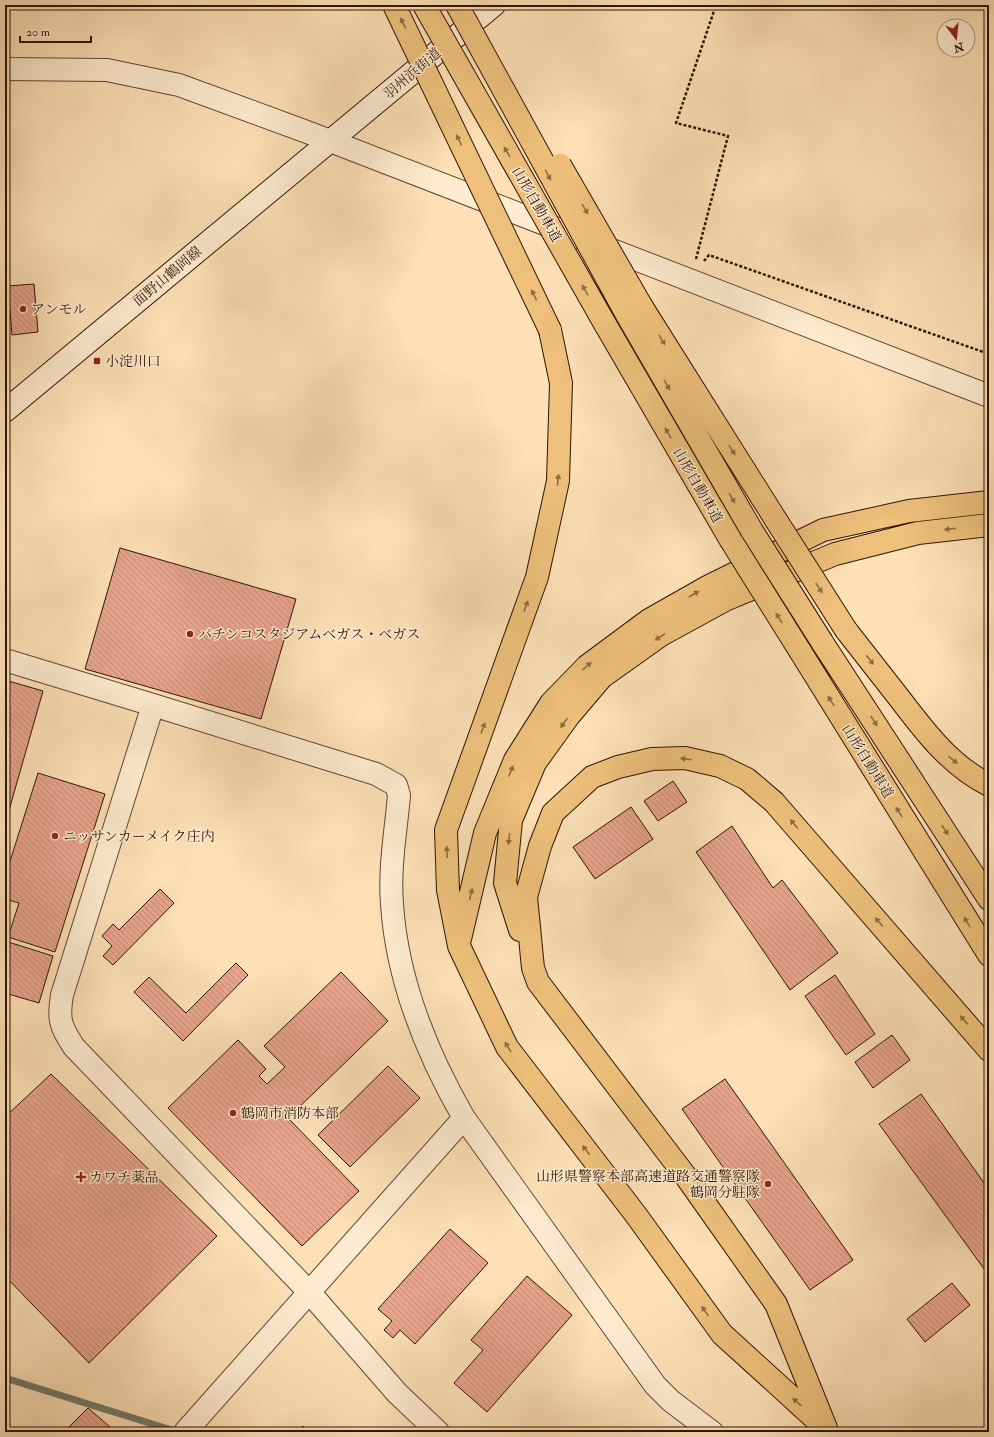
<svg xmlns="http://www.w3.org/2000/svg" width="994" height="1437" viewBox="0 0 994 1437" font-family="'IM FELL Double Pica','Noto Serif JP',serif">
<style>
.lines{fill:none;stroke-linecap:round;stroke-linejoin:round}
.stream{stroke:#727968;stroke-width:7}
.building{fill:url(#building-back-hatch);stroke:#2f1300}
.tertiary-casing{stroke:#62462e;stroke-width:24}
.secondary-casing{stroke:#2f1300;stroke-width:24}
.motorway-casing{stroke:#2f1300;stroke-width:24}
.path{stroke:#2f1300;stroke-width:2.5;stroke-dasharray:3 2;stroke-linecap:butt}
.tertiary{stroke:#feebd0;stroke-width:22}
.secondary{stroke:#feebd0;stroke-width:22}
.motorway{stroke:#eec07b;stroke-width:22}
.motorway-bridge-casing{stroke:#2f1300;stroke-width:24;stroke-linecap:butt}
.motorway-bridge{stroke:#eec07b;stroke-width:22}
.oneway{fill:#8e6a3e}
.poi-dot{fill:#8f2418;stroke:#feebd0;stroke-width:1.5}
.labels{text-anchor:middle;stroke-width:3;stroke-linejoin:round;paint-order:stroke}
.street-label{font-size:14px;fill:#2f1300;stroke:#feebd0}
.poi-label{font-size:14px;fill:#2f1300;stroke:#feebd0;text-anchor:start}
</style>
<defs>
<pattern id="building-back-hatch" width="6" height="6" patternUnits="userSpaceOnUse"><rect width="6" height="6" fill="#e8a38d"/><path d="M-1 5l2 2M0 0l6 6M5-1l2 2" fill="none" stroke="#c78b78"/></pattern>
</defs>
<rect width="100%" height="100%" fill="#fde0b6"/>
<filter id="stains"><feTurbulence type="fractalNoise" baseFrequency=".005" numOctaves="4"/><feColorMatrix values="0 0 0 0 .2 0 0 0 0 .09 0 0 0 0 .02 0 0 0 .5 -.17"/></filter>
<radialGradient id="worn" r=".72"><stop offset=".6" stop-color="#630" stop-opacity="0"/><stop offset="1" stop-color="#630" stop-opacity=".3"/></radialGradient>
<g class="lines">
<!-- stream -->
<path class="stream" d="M5,1378l173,54"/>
</g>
<!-- building -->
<path class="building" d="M34,284l4,48 -26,3 -4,-49z
M120,548l176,51 -35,120 -176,-50z
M5,680l38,11 -37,130 -1,-1z
M38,773l67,21 -50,158 -47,-15 11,-34 -14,-4v-22z
M673,781l14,21 -29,19 -14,-20z
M631,807l22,32 -58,40 -22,-32z
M732,826l41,62 9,-8 56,73 -48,37 -94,-138z
M160,889l14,14 -61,62 -10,-9 9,-10 -10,-10 11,-12 6,6z
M5,941l48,15 -14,47 -34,-10z
M236,963l12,12 -65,66 -49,-49 15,-15 37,36z
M341,972l47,49 -100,97 71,73 -57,55 -134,-138 70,-68 28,29 -7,7 8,8 18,-17 -21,-21z
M835,975l40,59 -29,21 -41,-59z
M892,1035l18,25 -37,28 -18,-26z
M388,1066l32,32 -70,69 -32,-32z
M51,1074l166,162 -128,127 -84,-87v-159z
M725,1079l128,181 -43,30 -128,-181z
M921,1094l68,96v82l-2,1 -108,-149z
M450,1229l38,34 -73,81 -15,-14 -7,8 -9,-8 8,-9 -14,-12z
M527,1276l45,39 -85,97 -33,-29 29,-33 -12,-10z
M952,1283l18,22 -45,37 -18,-23z
M88,1408l28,24h-52z
M303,1426l6,6h-12z"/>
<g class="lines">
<defs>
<path id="tertiary" d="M5,69l102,1 72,15 128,47 682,264
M5,660l148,45
M185,1432l279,-314 191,267 16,16 41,31
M438,1432l-41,-39 -87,-100 -236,-246c-14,-21 -16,-28 -12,-52l91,-290 223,69 20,11 3,10c-3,36 -10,72 -7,109 5,76 34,148 72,214"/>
<path id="secondary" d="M5,411l489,-406"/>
<path id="motorway" d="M642,307l134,213
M627,315l125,216
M605,324l125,215
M550,330l11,53 -3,98 -21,96 -91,253 2,60 11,56 48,101 129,168 86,119 100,91
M846,630c18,23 36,46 54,69 25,33 51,67 89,86
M822,642l167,257
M800,651l189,304
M520,930l-15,-47 6,-63 24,-57 33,-46 34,-40 59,-42 64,-35 110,-46 83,-21 71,-8
M460,939l25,-106 30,-73 36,-57 36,-37 62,-46 60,-34 114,-56 86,-19 80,-9
M826,1428l-50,-124 -89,-126 -149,-196 -5,-14 -7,-71 14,-51 13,-33 39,-36 26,-10 34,-8 33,-1 35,8 27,13 27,23 215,248"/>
</defs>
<!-- tertiary casing -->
<use href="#tertiary" class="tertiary-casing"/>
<!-- secondary casing -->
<use href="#secondary" class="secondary-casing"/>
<!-- motorway casing -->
<use href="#motorway" class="motorway-casing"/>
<!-- path -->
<path class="path" d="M696,259l32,-123 -52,-13 40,-118
M704,261l5,-6 280,99"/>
<!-- tertiary -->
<use href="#tertiary" class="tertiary"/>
<!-- secondary -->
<use href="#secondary" class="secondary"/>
<!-- motorway -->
<use href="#motorway" class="motorway"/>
<defs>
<path id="motorway-bridge" d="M394,5l156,325
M424,5l181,319
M457,5l170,310
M560,165l82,142
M776,520l70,110
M752,531l70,111
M730,539l70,112"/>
</defs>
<!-- motorway-bridge casing -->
<use href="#motorway-bridge" class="motorway-bridge-casing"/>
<!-- motorway-bridge -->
<use href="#motorway-bridge" class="motorway-bridge"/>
</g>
<!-- one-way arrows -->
<defs><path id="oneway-solid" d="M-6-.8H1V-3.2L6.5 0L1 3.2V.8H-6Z"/></defs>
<g class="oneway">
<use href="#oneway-solid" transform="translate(403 23) rotate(-116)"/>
<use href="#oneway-solid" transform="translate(459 140) rotate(-116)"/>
<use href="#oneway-solid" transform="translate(507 152) rotate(-120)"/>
<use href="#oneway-solid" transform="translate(548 175) rotate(62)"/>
<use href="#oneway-solid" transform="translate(585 209) rotate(60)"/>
<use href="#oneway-solid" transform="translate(585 290) rotate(-120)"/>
<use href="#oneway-solid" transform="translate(534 295) rotate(-116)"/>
<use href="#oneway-solid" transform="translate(662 340) rotate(58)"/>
<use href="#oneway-solid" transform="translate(667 385) rotate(60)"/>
<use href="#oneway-solid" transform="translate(668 433) rotate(-120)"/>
<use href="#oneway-solid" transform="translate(732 450) rotate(58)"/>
<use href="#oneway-solid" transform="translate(558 480) rotate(-84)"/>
<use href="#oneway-solid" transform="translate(732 498) rotate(60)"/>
<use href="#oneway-solid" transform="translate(950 529) rotate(173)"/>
<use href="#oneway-solid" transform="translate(819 588) rotate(57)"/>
<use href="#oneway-solid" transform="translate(694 594) rotate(-30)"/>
<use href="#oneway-solid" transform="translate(526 606) rotate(-70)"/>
<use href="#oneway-solid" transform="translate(779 618) rotate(-122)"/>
<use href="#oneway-solid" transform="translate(660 637) rotate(147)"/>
<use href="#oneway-solid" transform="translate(870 660) rotate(52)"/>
<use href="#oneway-solid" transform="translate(587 666) rotate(-42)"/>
<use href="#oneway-solid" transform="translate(831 701) rotate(-122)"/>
<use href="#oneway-solid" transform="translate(874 721) rotate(57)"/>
<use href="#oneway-solid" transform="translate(564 723) rotate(125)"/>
<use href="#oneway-solid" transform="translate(483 728) rotate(-70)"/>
<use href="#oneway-solid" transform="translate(686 759) rotate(-173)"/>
<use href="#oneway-solid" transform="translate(953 760) rotate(39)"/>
<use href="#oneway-solid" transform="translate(511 771) rotate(-68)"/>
<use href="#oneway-solid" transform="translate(899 812) rotate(-122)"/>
<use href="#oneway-solid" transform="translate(794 824) rotate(-131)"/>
<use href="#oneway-solid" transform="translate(945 830) rotate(57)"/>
<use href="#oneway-solid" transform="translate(509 839) rotate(96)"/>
<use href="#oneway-solid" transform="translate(447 852) rotate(-92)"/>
<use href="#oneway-solid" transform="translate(471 894) rotate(-77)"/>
<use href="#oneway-solid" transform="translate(879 922) rotate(-131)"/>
<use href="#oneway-solid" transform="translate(967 922) rotate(-122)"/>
<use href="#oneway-solid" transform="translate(964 1020) rotate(-131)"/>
<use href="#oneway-solid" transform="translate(508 1047) rotate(-122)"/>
<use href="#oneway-solid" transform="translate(586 1150) rotate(-128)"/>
<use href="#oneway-solid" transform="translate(705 1311) rotate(-126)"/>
<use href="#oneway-solid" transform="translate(797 1402) rotate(-138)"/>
</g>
<!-- markers -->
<g class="poi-dot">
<circle cx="23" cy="309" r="4"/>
<rect x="93" y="357" width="8" height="8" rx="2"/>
<circle cx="190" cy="634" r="4"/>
<circle cx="55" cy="836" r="4"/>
<circle cx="233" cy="1113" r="4"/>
<path d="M79 1171h4v4h4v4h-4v4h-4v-4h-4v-4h4z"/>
<circle cx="768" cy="1184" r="4"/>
</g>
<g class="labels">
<!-- street labels -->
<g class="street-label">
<text transform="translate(412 73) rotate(-40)" y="5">羽州浜街道</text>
<text transform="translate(537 204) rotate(60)" y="5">山形自動車道</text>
<text transform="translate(167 276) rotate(-40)" y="5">面野山鶴岡線</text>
<text transform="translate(698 485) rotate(60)" y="5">山形自動車道</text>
<text transform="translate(868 761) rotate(58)" y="5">山形自動車道</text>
</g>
<!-- poi labels -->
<g class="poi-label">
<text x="31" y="314">アンモル</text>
<text x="105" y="366">小淀川口</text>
<text x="198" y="639">パチンコスタジアムベガス・ベガス</text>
<text x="63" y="841">ニッサンカーメイク庄内</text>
<text x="241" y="1118">鶴岡市消防本部</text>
<text x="760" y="1181" text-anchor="end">山形県警察本部高速道路交通警察隊<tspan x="760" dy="16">鶴岡分駐隊</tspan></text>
<text x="89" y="1182">カワチ薬品</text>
</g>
</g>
<!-- margin -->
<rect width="994" height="1437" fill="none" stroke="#fde0b6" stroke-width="20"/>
<rect x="6" y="6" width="982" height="1425" fill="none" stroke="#2f1300" stroke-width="2"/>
<rect x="10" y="10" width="974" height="1417" fill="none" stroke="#2f1300"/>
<!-- north arrow -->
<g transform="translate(956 38) rotate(164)"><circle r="19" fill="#feebd0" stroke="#ab957d"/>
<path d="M0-3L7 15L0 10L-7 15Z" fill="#8f2418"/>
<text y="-6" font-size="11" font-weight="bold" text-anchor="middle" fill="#2f1300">N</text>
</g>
<!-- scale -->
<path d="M20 36v6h71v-6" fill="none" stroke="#2f1300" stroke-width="2"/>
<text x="26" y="36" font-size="12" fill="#2f1300" stroke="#feebd0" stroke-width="3" paint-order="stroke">20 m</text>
<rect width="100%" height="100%" filter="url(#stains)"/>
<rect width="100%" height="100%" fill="url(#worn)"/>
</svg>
